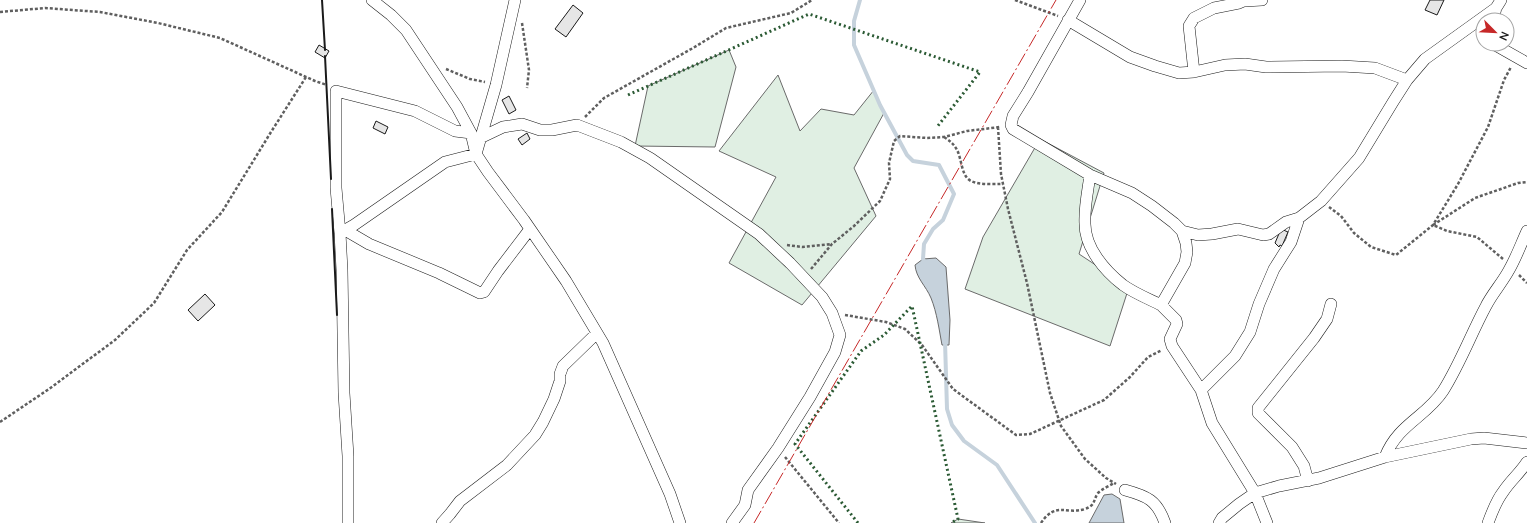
<svg xmlns="http://www.w3.org/2000/svg" width="1527" height="523" viewBox="0 0 1527 523" font-family="'Nunito Sans',sans-serif">
<style>
.green{fill:#e0efe3;stroke:#6a6a6a}
.water{fill:#c6d2dc;stroke:#6a6a6a}
.lines{fill:none;stroke-linecap:round;stroke-linejoin:round}
.stream{stroke:#c6d2dc;stroke-width:4}
.building{fill:#e6e6e6;stroke:#1a1a1a}
.minor-casing{stroke:#1a1a1a;stroke-width:12}
.path{stroke:#5f5f5f;stroke-width:2.5;stroke-dasharray:3 2;stroke-linecap:butt}
.minor{stroke:#fff;stroke-width:11}
.hedge{stroke:#2b5a34;stroke-width:3;stroke-dasharray:2 3;stroke-linecap:butt}
.wall{stroke:#1a1a1a;stroke-width:2}
.power{stroke:#c62828;stroke-width:1;stroke-dasharray:14 3 2 3;stroke-linecap:butt}
</style>
<rect width="100%" height="100%" fill="#fff"/>
<!-- green -->
<path class="green" d="M729,50l7,17 -21,80 -80,-1 13,-60z
M778,75l22,56 21,-22 33,6 20,-25 10,23 -30,55 22,48 -74,89 -73,-42 47,-86 -57,-26z
M1040,139l64,34 -25,81 50,33 -19,59 -145,-57 18,-52z
M958,519l27,4h-34z"/>
<!-- water -->
<path class="water" d="M936,258l10,9 4,53 -1,25h-7c-3,-16 -5,-32 -11,-47 -5,-12 -15,-20 -16,-33l8,-6z
M1112,494l8,5 4,24h-35l15,-28z"/>
<g class="lines">
<!-- stream -->
<path class="stream" d="M860,0l-6,21v24l26,60 27,50 6,6 26,4 15,29 -11,26 -10,9 -9,15 -1,15 2,4
M945,341l2,68 5,16 12,16 33,24 38,58"/>
</g>
<!-- building -->
<path class="building" d="M1430,0h14l-7,15 -12,-5z
M573,5l10,8 -17,24 -11,-8z
M319,45l10,6 -4,7 -10,-6z
M509,96l7,14 -7,4 -7,-14z
M376,121l12,6 -3,7 -12,-6z
M527,133l3,6 -8,6 -4,-6z
M1281,229l7,3 -6,14 -2,-1 -1,2 -4,-4z
M205,294l10,11 -17,16 -10,-11z"/>
<g class="lines">
<defs>
<path id="minor" d="M515,0l-19,85 -20,69 12,18 36,48 42,61 37,62 67,151 10,29
M1080,0l-52,92 -15,24 -2,9 2,4 77,46 42,18 20,13 22,17 8,8 4,12 1,9 -2,11 -24,42 15,15 1,4 -7,15 2,7 29,44 11,33 43,70 12,30
M1245,1l17,-1
M1068,20l62,37 25,9 24,7 15,-1 31,-7 20,-1 21,3 76,-1 33,2 32,12
M1493,20l3,-12 5,-8
M1496,44l1,2 30,17
M1194,72l-5,-46 5,-8 20,-10 25,-5 7,-3
M482,137l21,-10 19,-3 18,6h12l25,-5 44,17 29,16 109,76 31,29 32,34 10,16 8,22 -5,17 -25,45 -32,51 -30,42 -3,15 -13,18
M1090,175c-2,15 -6,33 -5,49 0,24 20,47 38,61 11,8 26,14 38,20
M345,230l24,14 70,29 41,20 4,-1 14,-21 32,-42
M1182,231l16,4 14,-1 26,-5 25,6 6,-1 17,-12 13,-4
M340,233l-4,-45v-97l79,20 40,20 16,2
M1201,390l34,-34 15,-24 9,-28 15,-35 17,-27 8,-24 22,-17 38,-43 34,-56 14,-22 18,-21 71,-51
M1385,457c13,-33 41,-40 58,-66 17,-27 28,-57 43,-85 6,-12 16,-23 23,-36 7,-12 12,-26 18,-39
M1308,481l-4,-15 -12,-19 -34,-34v-5l56,-70 13,-19 4,-15
M1125,490c22,6 32,10 40,33
M348,523v-67l-4,-63 -2,-123 -2,-37 14,-8 91,-63 31,-8 -5,-21 -14,-26 -51,-77 -15,-15 -19,-15
M442,523l8,-9 10,-13 47,-36 28,-30 8,-13 11,-23 6,-18v-7l3,-8 33,-32
M1219,523l3,-5 17,-14 16,-11 24,-7 40,-8 66,-21 86,-18 13,-1 43,5
M1488,523c4,-11 8,-22 15,-31 7,-11 17,-19 24,-30"/>
</defs>
<!-- minor casing -->
<use href="#minor" class="minor-casing"/>
<!-- path -->
<path class="path" d="M1015,0l43,16
M0,12l45,-4 55,4 58,11 62,15 95,43 12,4
M522,23l7,47 -2,18
M446,69l24,10 15,3
M585,117l19,-19 89,-50 33,-20 65,-15 21,-13
M998,127l3,47 7,35 19,74 23,110 11,33 24,33 21,19 10,6
M944,137c6,4 10,7 13,13 5,9 4,26 14,31 9,4 22,3 32,3
M1329,207l12,9 13,17 17,14 25,8 37,-30 25,-41 30,-57 16,-47 7,-13
M787,245l15,2 30,-3
M1503,259l-26,-22 -30,-6 -14,-6 42,-27 43,-15 9,-1
M811,269l21,-25 22,-18 26,-25 10,-22 -1,-16 5,-22 6,-5 27,2 17,-1 23,-6 33,-4
M1519,275l8,8
M845,315l41,7 19,7 17,16 31,44 63,46 14,-1 74,-34 26,-23 18,-20 14,-7
M0,422l49,-33 66,-49 39,-37 33,-53 35,-38 49,-80 35,-55
M785,457l54,66
M1041,523c15,-22 25,-8 44,-14 11,-4 8,-9 13,-16 4,-4 11,-7 16,-10"/>
<!-- minor -->
<use href="#minor" class="minor"/>
<!-- hedge -->
<path class="hedge" d="M628,95l181,-81 171,58 -43,55
M858,523l-63,-79 66,-93 23,-16 28,-29 46,213 -7,4"/>
<!-- wall -->
<path class="wall" d="M322,0l3,50
M325,56l6,123
M332,209l5,106"/>
<!-- power -->
<path class="power" d="M754,523l302,-523"/>
</g>
<!-- north arrow -->
<g transform="translate(1495 32) rotate(114)"><circle r="19" fill="#ffffff" stroke="#a3a3a3"/>
<path d="M0-3L7 15L0 10L-7 15Z" fill="#c62828"/>
<text y="-6" font-size="11" font-weight="bold" text-anchor="middle" fill="#1a1a1a">N</text>
</g>
</svg>
